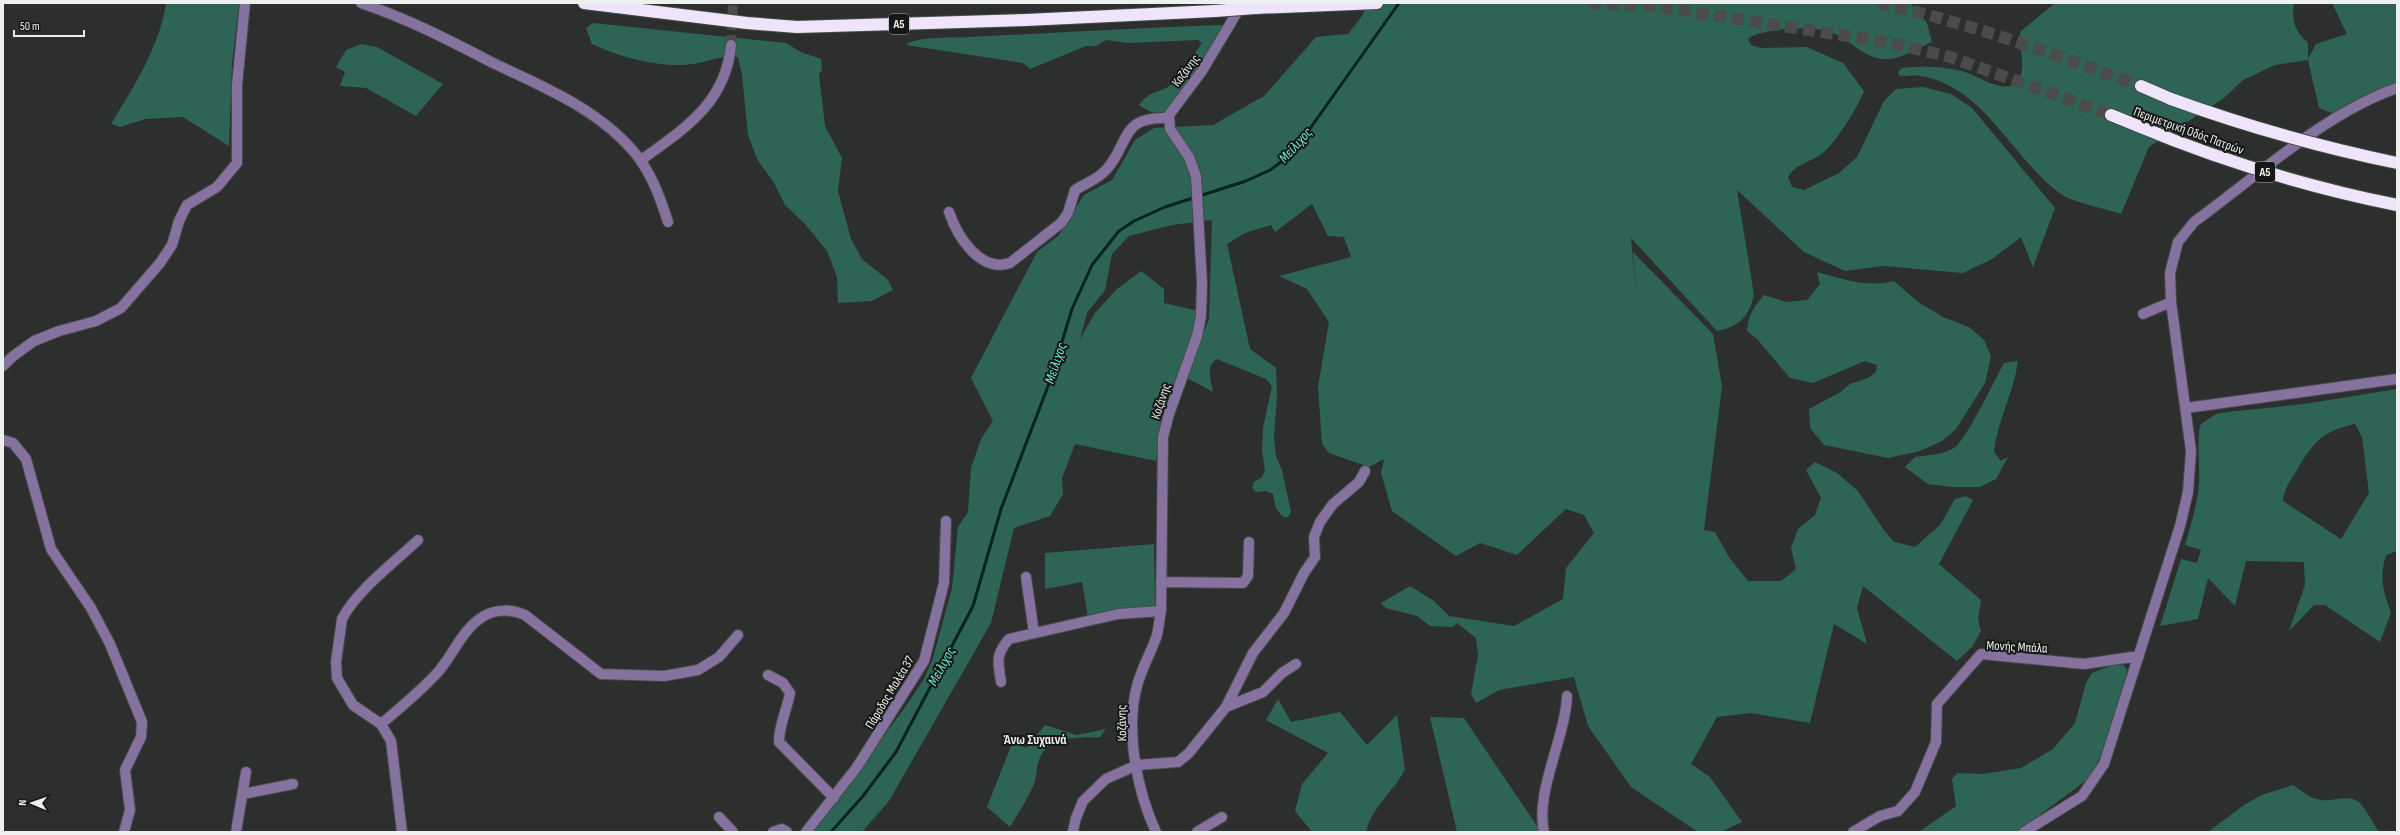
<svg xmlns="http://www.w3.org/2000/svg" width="2400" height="835" viewBox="0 0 2400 835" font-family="'Sofia Sans Condensed',sans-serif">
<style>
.green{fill:#2e6455;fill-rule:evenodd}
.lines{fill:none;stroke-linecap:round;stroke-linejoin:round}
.stream{stroke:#06241c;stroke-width:3}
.minor-tunnel{stroke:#494c4b;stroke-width:10;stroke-dasharray:10 5;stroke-linecap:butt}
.highway-tunnel{stroke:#494c4b;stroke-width:12;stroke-dasharray:12 6;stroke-linecap:butt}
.minor-casing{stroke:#474a49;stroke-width:12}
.highway-casing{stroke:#474a49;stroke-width:14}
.minor{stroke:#86729f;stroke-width:10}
.highway{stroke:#eee5fb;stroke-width:12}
.highway-bridge-casing{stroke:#474a49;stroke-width:14;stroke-linecap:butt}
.highway-bridge{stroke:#eee5fb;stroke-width:12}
.labels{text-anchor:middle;stroke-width:4;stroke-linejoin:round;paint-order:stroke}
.shield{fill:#161717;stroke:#acafae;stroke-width:1}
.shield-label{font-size:12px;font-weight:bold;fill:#edf0ef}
.street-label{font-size:13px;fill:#edf0ef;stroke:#161717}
.water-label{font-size:14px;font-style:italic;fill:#6df0cd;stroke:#161717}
.neighbourhood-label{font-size:14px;font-weight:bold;fill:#edf0ef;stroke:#161717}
</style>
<rect width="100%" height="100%" fill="#2c2f2e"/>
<!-- green -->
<path class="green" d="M166,3h73l-7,61 -3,82 -46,-29 -38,2 -25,8 -9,-3c22,-36 49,-78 55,-121z
M1368,3h542l17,20 5,19c-14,6 -34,19 -49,17 -22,-2 -35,-22 -55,-28 -14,-5 -69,-3 -80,8l3,6 10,3 46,-1 36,16 21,28c-7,17 -25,47 -39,60 -11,11 -28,11 -37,26l4,10 12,3 35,-17 18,-16 27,-56 12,-12 27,-2 28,7 21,14 83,100 -22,59 -12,-30 -29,22 -29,14 -80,-7 -38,5 -41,-19 -67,-62 17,105c-6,23 -14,31 -37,36l-86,-93 5,54 -3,-40 80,82 9,52 -18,144 11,2 14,25 19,24h33l15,-12 -5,-21 7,-19 17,-14 6,-17 -15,-28 9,-8 22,11 21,18 25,38 11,13 21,5 25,-22 15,-26 11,-3 7,4 -34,64 42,36 -3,19 3,12 -9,16 -15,14 -94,-75 -6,22 10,36 -33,-20 -24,99 -59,-10 -34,4 -26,47 19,13 32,45 -21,10h-23l-67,-45 -43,-61 -14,-49 -75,13 -23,13 -5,-9 7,-39 -2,-17 -19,-15 -4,4 -23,-1 -13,-10 -31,-8 -5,-5 29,-17 24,15 15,15 65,10 49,-27 3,-31 28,-35 -10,-18 -18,-6 -49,46 -37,-12 -24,13 -64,-45 -11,-38 3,-14 -15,8 -40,-14 -7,-9 -4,-57 11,-65 -22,-33 -28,-13 72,-19 -7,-20 -16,-1 -16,-32 -37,28 -4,-7 -26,8 -18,11 23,105 26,19 1,27 -3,43 2,18 6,14 9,42 -3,5h-5l-7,-9 -3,-14 -7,-3 -10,1 -4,-4 2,-6 8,-5 3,-6 -3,-21 1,-22 9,-42 -6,-7 -49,-20c-12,8 -6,21 -4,33l-28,-15 24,-58 3,-99 -40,5 -43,11 -17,18 -7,36 -18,23 -7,26 15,-26 22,-24 24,-18 23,18v14l35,8 -1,12 -34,91 -8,47 -81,-17 -13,34 1,16 -13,22 -36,12 -23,95 -102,178 -27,31h-51l95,-126 18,-27 9,-21 19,-70 6,-61 10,-15 3,-44 10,-29 12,-18 -22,-43 66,-126 21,-16 26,-41 28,-15 23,-40 19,-12 59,-3 51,-29 52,-59 32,-3 14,-18z
M2055,3h239c-3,17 1,28 14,40v16l8,-15 31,-10 -15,-31h65v82l-63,29 -15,-6 -11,-48 -33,5 -32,15 -19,18 -75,49 -28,67c-14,-5 -50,-12 -60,-20 -49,-35 -76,-107 -140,-118 -6,-1 -14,0 -21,0l-2,-4 4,-4c21,-2 39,-2 59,3 20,5 33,20 55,14 14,-22 -1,-41 5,-54z
M593,23l193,20 15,9 20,7 1,11 -3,4 6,52 17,32 -4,33 13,48 11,20 26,21 5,10 -21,11 -34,2 -1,-26 -10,-26 -22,-27 -20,-19 -11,-22 -17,-24 -9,-24 -6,-60 -4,-18c-17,-2 -24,3 -40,6 -32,7 -77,-5 -106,-19l-6,-16z
M1220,25l5,1 -14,24 -46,62c-11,3 -17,-1 -26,-7 12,-16 19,-10 33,-21 12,-10 21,-29 30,-41l-4,-3 -70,3 -22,-3 -10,6h-10l-56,23 -7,-6 -117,-18c9,-9 49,-7 62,-8 84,-4 168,-9 252,-12z
M361,44l16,3 66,37 -27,32 -50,-28 -26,-2 5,-14 -9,-5 10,-17z
M1817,272c26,7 50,16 77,9l24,21 25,15 26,10 15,13 7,16 -6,27 -29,46 -14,12 -22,10 -32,7 -64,-13 -14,-17 -1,-19 30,-16 11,-9 18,-6 8,-6 1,-7 -12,-4 -52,22 -23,-5 -33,-39 -10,-8c1,-15 7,-25 17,-36l22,7 21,-2 13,-16z
M2018,361c-4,31 -21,60 -24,91l7,9 7,-4 -12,22 -16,8h-28l-24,-3 -23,-17 10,-10c13,-2 28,-2 39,-9 12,-7 41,-69 50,-85z
M2397,389v162l-11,4c-7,24 -3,35 5,58l-11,29 -55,-37h-11l-25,26 16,-46 -1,-23 -58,-1 -11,45 -27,-28 -10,41 -38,7 21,-67 16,4 4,-13 -16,-5c6,-21 13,-42 14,-63 1,-15 -3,-47 2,-58l15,-10 11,-2 77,-8zM2355,424l7,13 7,56 -28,46 -58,-38c1,-12 7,-20 14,-31 16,-27 25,-39 58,-46z
M1154,544l1,62 -7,3 -60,9 -6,-36 -37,7v-36z
M2115,664l8,1 4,4 -3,22 -23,65 -12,22 -13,10 -59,44h-98l37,-26 -4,-27 5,-6 25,1 39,-6 32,-19 22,-26 11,-40 6,-10z
M1278,699l13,23 49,-10 27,33 30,-30 8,54c-11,23 -33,37 -39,63h-54l-17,-21 7,-27 26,-31 -62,-33z
M1430,717l34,1 77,114h-84z
M1045,725l32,10 29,-6 -6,8c-23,1 -52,-2 -61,23 -3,8 -2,17 -5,24 -6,15 -16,29 -24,43l-23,-20 26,-66 13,7z
M2293,785c8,6 17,13 27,15 13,2 30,-7 40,3 7,8 13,20 19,29h-171l36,-27 18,-10z"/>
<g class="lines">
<!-- stream -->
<path class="stream" d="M831,832l32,-36 33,-44 77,-146 28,-97 49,-128 22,-72 20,-44 27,-34 15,-10 31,-14 81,-26 24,-11 15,-11 24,-29 90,-127"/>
<!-- minor-tunnel -->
<path class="minor-tunnel" d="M731,45l2,-42"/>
<!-- highway-tunnel -->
<path class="highway-tunnel" d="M1589,3l73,4 230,36 58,14 161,58
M1878,3c91,19 176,52 263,83"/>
<defs>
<path id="minor" d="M361,3c45,15 88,37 130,59 50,24 106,46 143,90 17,20 26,45 34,70
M641,160c43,-31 85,-57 90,-115
M949,212c8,24 31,61 61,51l51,-40 7,-10 7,-23c11,-7 22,-10 31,-20 25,-28 13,-54 63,-52
M2143,314l28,-12
M3,366l9,-9 22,-16 25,-10 37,-10 25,-13 39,-45 12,-18 7,-24 8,-16 30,-18 20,-24v-78l8,-82
M2186,408l211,-29
M3,440l10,3 13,16 25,90 40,59 19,36 32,78 -1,15 -16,33 5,40 -6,22
M1026,577l8,56
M1161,582l82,1 5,-7 1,-34
M768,675l15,8 7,10c-3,17 -11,31 -11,49l55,56
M1001,682c-3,-20 -6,-27 8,-43l109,-25 43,-3
M1226,707l37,-15 19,-19 14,-9
M381,724c20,-17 40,-33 57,-52 15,-17 25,-44 46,-56 12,-7 29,-7 41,-1l76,59 63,2 34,-6 21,-13 19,-22
M243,794l50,-10
M719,817l14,15
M1073,831l3,-13 7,-17 23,-22 31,-14 41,-3 10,-8 38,-47 27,-54 31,-40 20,-40 11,-16 -1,-20 6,-15 13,-18 26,-22 6,-11
M236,832l10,-60
M402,832l-11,-91 -10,-17 -28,-19 -16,-27 -1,-16 6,-43c15,-29 52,-56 76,-79
M773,832l9,-3 5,3
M806,832l51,-65 67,-106 20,-78 2,-62
M1156,832c-19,-41 -31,-102 -19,-146 4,-16 13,-32 19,-48 3,-8 3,-18 5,-27l2,-174 6,-23 28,-78 4,-20 1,-33 -6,-107 -7,-19 -19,-28 -1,-14 33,-44 40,-67
M1197,832l25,-15
M1544,832c-9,-40 21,-93 23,-136
M1853,832l27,-16 18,-5 17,-19 21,-50 1,-38 44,-50 103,10 55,-8
M2024,832l58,-36 22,-32 76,-238 8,-34 3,-41 -20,-149 -1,-29 8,-31 16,-20c62,-45 131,-109 203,-134"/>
<path id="highway" d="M584,3l163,20 50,4 229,-7 189,-9
M1255,8l122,-5
M2141,86l30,13
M2111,115l27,11"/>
</defs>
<!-- minor casing -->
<use href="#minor" class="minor-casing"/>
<!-- highway casing -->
<use href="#highway" class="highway-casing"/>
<!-- minor -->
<use href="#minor" class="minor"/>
<!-- highway -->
<use href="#highway" class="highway"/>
<defs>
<path id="highway-bridge" d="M1215,11l40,-3
M2171,99c74,27 149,48 226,64
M2138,126c84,35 170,61 259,79"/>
</defs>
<!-- highway-bridge casing -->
<use href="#highway-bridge" class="highway-bridge-casing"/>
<!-- highway-bridge -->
<use href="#highway-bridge" class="highway-bridge"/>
</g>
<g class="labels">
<!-- shield labels -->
<g class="shield">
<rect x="889" y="14" width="20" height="20" rx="3"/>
<rect x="2255" y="162" width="20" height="20" rx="3"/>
</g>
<g class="shield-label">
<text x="899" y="28">Α5</text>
<text x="2265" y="176">Α5</text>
</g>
<!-- street labels -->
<g class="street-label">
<text transform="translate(1185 70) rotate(-53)" y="5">Κοζάνης</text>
<text transform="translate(2189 130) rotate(20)" y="5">Περιμετρική Οδός Πατρών</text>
<text transform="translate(1160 401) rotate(-72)" y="5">Κοζάνης</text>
<text transform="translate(2017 646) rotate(3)" y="5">Μονής Μπάλα</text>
<text transform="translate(889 692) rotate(-59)" y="5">Πάροδος Μαλέα 37</text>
<text transform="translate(1121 723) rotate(-91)" y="5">Κοζάνης</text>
</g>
<!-- water labels -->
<g class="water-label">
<text transform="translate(1295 145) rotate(-48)" y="5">Μείλιχος</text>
<text transform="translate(1055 363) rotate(-72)" y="5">Μείλιχος</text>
<text transform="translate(941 666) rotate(-62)" y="5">Μείλιχος</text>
</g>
<!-- neighbourhood labels -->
<g class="neighbourhood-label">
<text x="1035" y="744">Άνω Συχαινά</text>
</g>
</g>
<!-- border -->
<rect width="2400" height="835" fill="none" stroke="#edf0ef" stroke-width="8"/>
<!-- north arrow -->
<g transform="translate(32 803) rotate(272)" stroke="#161717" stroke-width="3" paint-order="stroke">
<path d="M0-3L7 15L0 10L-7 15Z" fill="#edf0ef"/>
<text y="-6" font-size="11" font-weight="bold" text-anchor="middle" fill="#edf0ef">N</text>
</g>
<!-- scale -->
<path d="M14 30v6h70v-6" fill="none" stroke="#edf0ef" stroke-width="2"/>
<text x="20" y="30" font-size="12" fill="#edf0ef" stroke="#161717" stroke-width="3" paint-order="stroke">50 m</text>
</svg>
